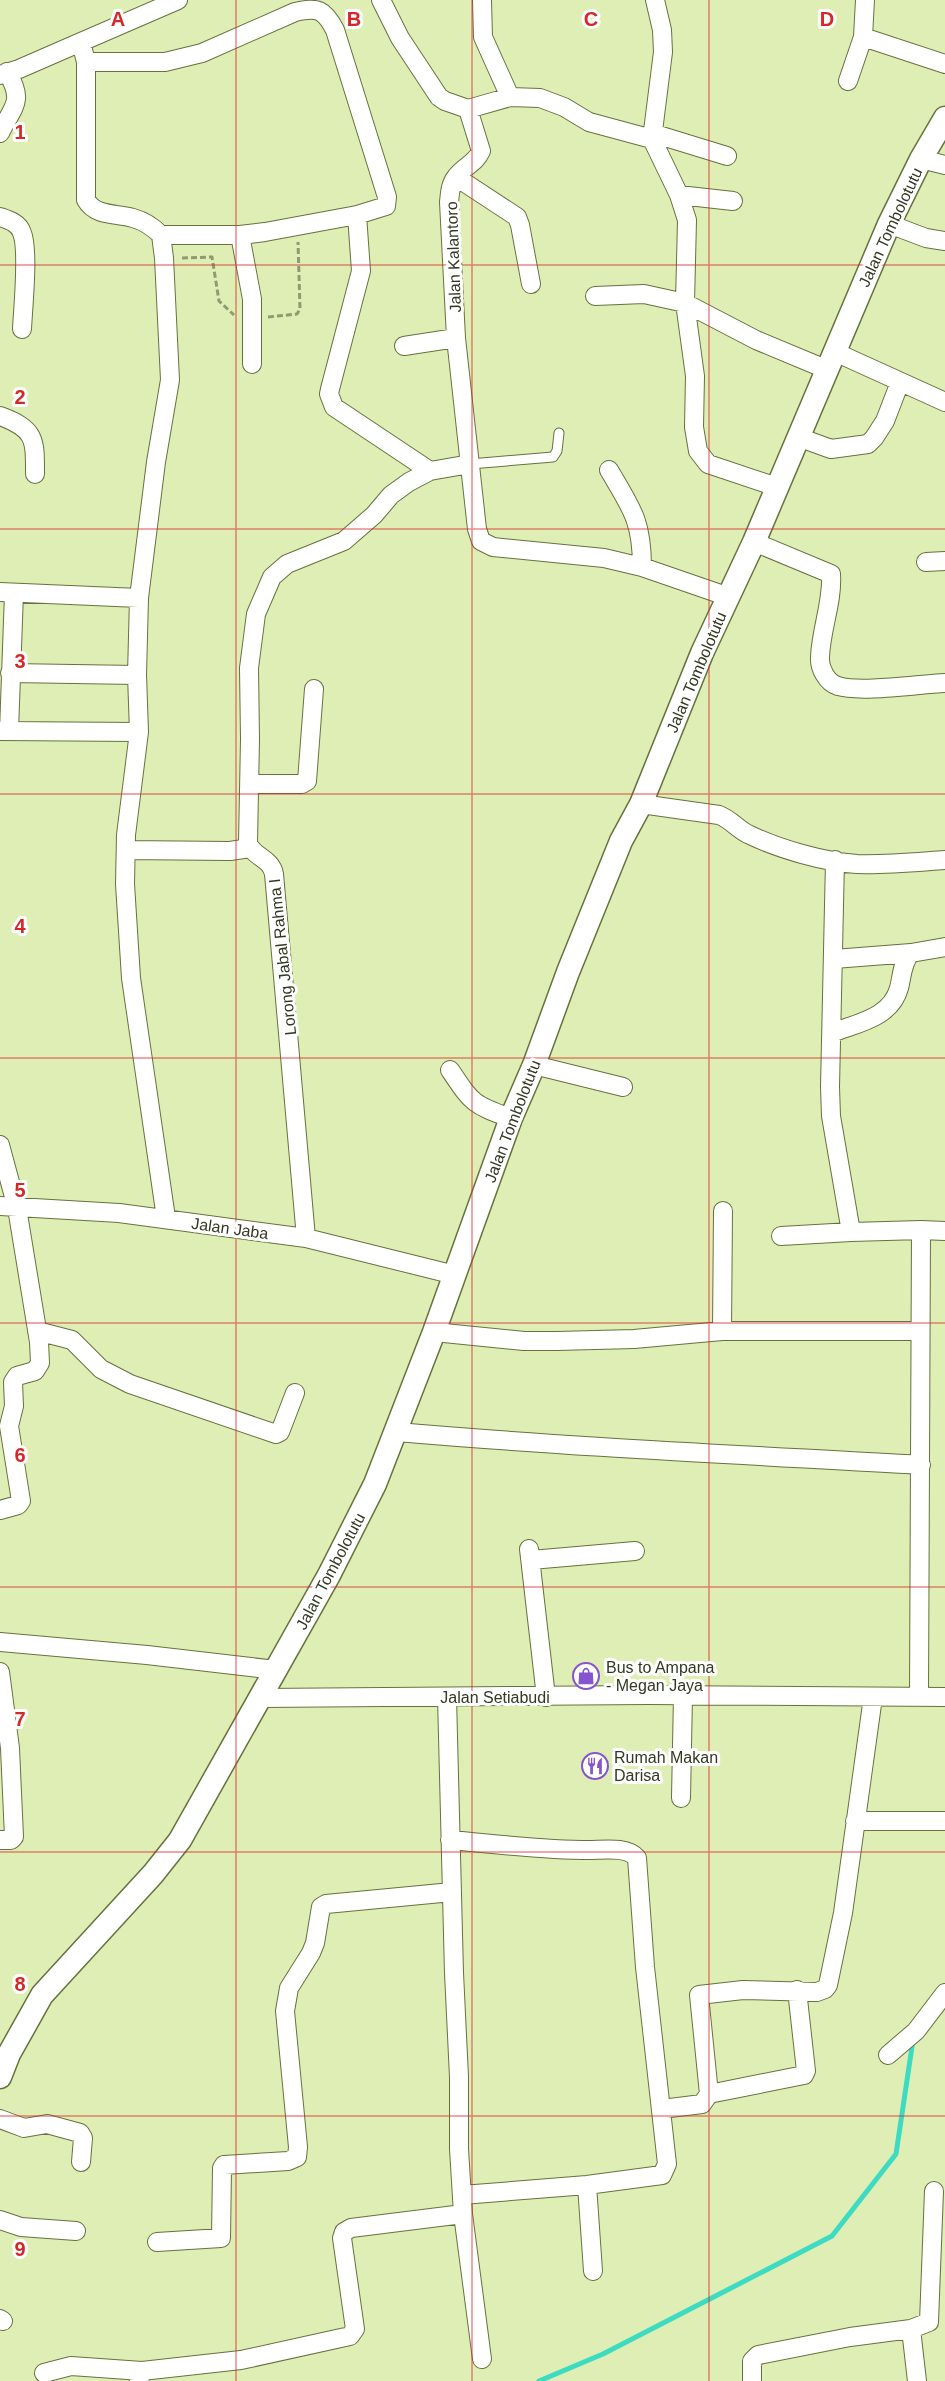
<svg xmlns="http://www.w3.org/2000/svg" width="945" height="2381" viewBox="0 0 945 2381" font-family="Helvetica,sans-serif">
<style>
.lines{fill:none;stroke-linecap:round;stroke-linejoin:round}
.stream{stroke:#3ddbc2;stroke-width:5}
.service-casing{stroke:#66723d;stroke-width:11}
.minor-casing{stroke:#66723d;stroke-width:20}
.tertiary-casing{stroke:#66723d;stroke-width:25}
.path{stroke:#8f9a71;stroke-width:3;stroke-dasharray:6 3;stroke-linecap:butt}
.service{stroke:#fff;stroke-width:9}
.minor{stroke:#fff;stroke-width:18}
.tertiary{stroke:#fff;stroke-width:22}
.grid{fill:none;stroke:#d62828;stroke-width:1.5;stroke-opacity:0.55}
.labels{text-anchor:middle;stroke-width:6;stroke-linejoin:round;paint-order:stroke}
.street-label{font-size:16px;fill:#323821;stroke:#fff}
.poi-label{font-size:16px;fill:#323821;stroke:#fff;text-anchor:start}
.grid-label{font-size:20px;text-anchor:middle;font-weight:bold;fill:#d62828;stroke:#fff;stroke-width:6;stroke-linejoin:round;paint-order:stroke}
</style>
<rect width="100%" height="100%" fill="#dfeeb5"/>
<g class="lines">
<!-- stream -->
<path class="stream" d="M539,2381l64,-27 229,-118 64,-82 17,-114"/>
<defs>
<path id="service" d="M470,464l83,-7 4,-6 2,-18"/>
<path id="minor" d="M381,0l19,38 39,59 6,4 23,8
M482,0l1,37 27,60
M863,37l82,27
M81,42l97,-42
M86,62h79l37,-9 93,-41c23,-5 29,-3 40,18l52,167 -1,9 -29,9 -92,17 -25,3h-79
M0,75l19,-6 62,-27 5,20v138c10,17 30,13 47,18 11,3 20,9 28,17l3,23 6,122 -14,82 -17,136 -2,77 2,57 -13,103 -1,49 6,94 35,240
M848,81l15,-44 2,-37
M468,109l13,42c-5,12 -18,16 -25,26 -6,7 -6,17 -7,25l7,136 21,191 4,12 12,6 111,11 38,9 87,30
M468,109l42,-12 30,1 24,9 25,15 63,17 27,56 8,25 -2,83 10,73 -1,51 4,24 10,13 69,23
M0,133c13,-27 25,-31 7,-61
M652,133l75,23
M652,139l11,-87 -1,-22 -7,-30
M921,159l24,6
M456,177l61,40 3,8 11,59
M679,195l54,6
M357,215l4,56 -31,118 -1,5 5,13 96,64
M0,217c9,3 19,6 22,16 7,17 1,75 0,96
M889,224l37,14 19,3
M240,235l12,64v65
M595,296l49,-2 41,9 71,37 72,30
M404,346l52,-8
M835,352l110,50
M0,416c36,13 35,24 35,58
M798,437l33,12 37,-5 6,-6 11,-17 15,-39
M609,470c23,39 33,51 33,97
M754,542l77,32c2,27 -10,55 -11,83 -1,11 7,26 18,29 23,7 81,-2 107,-3
M926,562l19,-1
M0,592l139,6
M10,673l127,2
M0,731l139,1
M9,731l5,-138
M250,784h52l5,-3 7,-92
M641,804l78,11c13,5 19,15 31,20 29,14 74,27 107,29 29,1 59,-2 88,-4
M126,850l104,1 20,-3
M835,860l-5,227 1,29 20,116 70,-2 -2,466
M834,959l77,-6
M832,1033c25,-10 59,-15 67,-45 3,-11 3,-26 12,-35l34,-6
M534,1065l89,22
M450,1070c22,33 23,35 61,48
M0,1145l17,63 22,134 1,21 -5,8 -18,5 -4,6 1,24 -5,20 12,75 -3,4 -18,5
M0,1206l119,7 187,25 149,37
M921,1230l24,1
M781,1236l70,-4
M306,1238l-32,-364c-3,-16 -21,-17 -26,-31l2,-104 -1,-71 7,-54 16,-37 15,-13 57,-23 30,-26 17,-20 18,-13 21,-11 40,-7
M37,1331l35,9 29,29 29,15 146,50 4,-2 15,-39
M722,1331l1,-120
M434,1332l90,9h33l77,-2 88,-8h197
M397,1432c174,15 349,23 524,33
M529,1549l17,148
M531,1560l104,-9
M0,1642l147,13 129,15
M0,1672l10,76 4,89 -3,3h-11
M261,1698l387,-3 297,2
M681,1798l2,-103
M855,1821h90
M450,1840c46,4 92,10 139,10 14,0 38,-4 48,8l8,109 22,197 -5,11 -75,10 -125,10
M888,2055l28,-24 29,-38
M709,2094l95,-19 2,-4 -9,-81
M662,2109l40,-5 7,-10 -10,-99 44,-5 74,2 8,-3 3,-4 15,-72 30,-216
M0,2119l24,9 23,-4 33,9 3,5 -2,24
M587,2185l6,86
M463,2214l19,145
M0,2220l21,7 55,4
M157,2242l64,-4 1,-70 2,-3 64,-4 9,-4 1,-10 -13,-136 4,-23 22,-35 4,-10 6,-36 5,-3 126,-12
M0,2319l3,2
M911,2329l6,52
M44,2373l27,-7 71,5
M139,2381l3,-10 99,-11 109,-24 5,-7 -13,-91 2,-6 7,-4 112,-14 -4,-65v-72l-5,-104 -7,-276
M752,2381v-20l6,-6 92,-18 61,-8 18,-7 5,-131"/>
<path id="tertiary" d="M0,2077l9,-23 33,-59 111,-121 27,-34 149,-265 46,-91 59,-152 77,-214 23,-53 34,-93 53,-131 20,-37 61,-151 52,-111 135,-318 32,-65 24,-41"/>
</defs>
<!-- service casing -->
<use href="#service" class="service-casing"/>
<!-- minor casing -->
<use href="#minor" class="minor-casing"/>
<!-- tertiary casing -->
<use href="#tertiary" class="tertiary-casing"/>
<!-- path -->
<path class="path" d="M182,258l30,-1 7,44 15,14
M268,317l29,-3 3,-5 -2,-67"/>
<!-- service -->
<use href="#service" class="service"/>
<!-- minor -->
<use href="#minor" class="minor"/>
<!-- tertiary -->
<use href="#tertiary" class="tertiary"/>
</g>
<!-- grid -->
<path class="grid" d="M236,0v2381M472,0v2381M709,0v2381M0,265h945M0,529h945M0,794h945M0,1058h945M0,1323h945M0,1587h945M0,1852h945M0,2116h945"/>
<!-- icons -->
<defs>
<symbol id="shop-ring" viewBox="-11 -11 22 22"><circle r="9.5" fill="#fff" stroke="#8654cc" stroke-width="1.5"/><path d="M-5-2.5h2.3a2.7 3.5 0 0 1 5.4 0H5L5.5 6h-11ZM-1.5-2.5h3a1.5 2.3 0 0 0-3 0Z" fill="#8654cc"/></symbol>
<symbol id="restaurant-ring" viewBox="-11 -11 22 22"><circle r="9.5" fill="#fff" stroke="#8654cc" stroke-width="1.5"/><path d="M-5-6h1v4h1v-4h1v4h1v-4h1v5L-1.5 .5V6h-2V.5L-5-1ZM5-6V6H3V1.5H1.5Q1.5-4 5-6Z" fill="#8654cc"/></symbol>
</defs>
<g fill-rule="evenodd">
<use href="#shop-ring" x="571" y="1661" width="30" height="30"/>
<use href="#restaurant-ring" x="580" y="1751" width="30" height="30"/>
</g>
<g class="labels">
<!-- street labels -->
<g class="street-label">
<text transform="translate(890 227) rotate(-65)" y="6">Jalan Tombolotutu</text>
<text transform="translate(453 257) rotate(-92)" y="6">Jalan Kalantoro</text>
<text transform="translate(696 672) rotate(-67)" y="6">Jalan Tombolotutu</text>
<text transform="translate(282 957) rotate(-96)" y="6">Lorong Jabal Rahma I</text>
<text transform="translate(512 1121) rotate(-69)" y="6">Jalan Tombolotutu</text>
<text transform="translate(230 1228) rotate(8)" y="6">Jalan Jaba</text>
<text transform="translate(330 1571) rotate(-62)" y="6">Jalan Tombolotutu</text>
<text x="495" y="1703">Jalan Setiabudi</text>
</g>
<!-- poi labels -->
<g class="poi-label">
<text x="606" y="1673">Bus to Ampana<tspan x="606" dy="18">- Megan Jaya</tspan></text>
<text x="614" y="1763">Rumah Makan<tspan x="614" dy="18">Darisa</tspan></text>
</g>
</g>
<g class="grid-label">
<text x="118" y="26">A</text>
<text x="354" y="26">B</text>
<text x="591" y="26">C</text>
<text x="827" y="26">D</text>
<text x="20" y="139">1</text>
<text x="20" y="404">2</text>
<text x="20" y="668">3</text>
<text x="20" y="933">4</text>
<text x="20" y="1197">5</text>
<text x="20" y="1462">6</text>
<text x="20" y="1726">7</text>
<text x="20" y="1991">8</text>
<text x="20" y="2256">9</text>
</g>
</svg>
